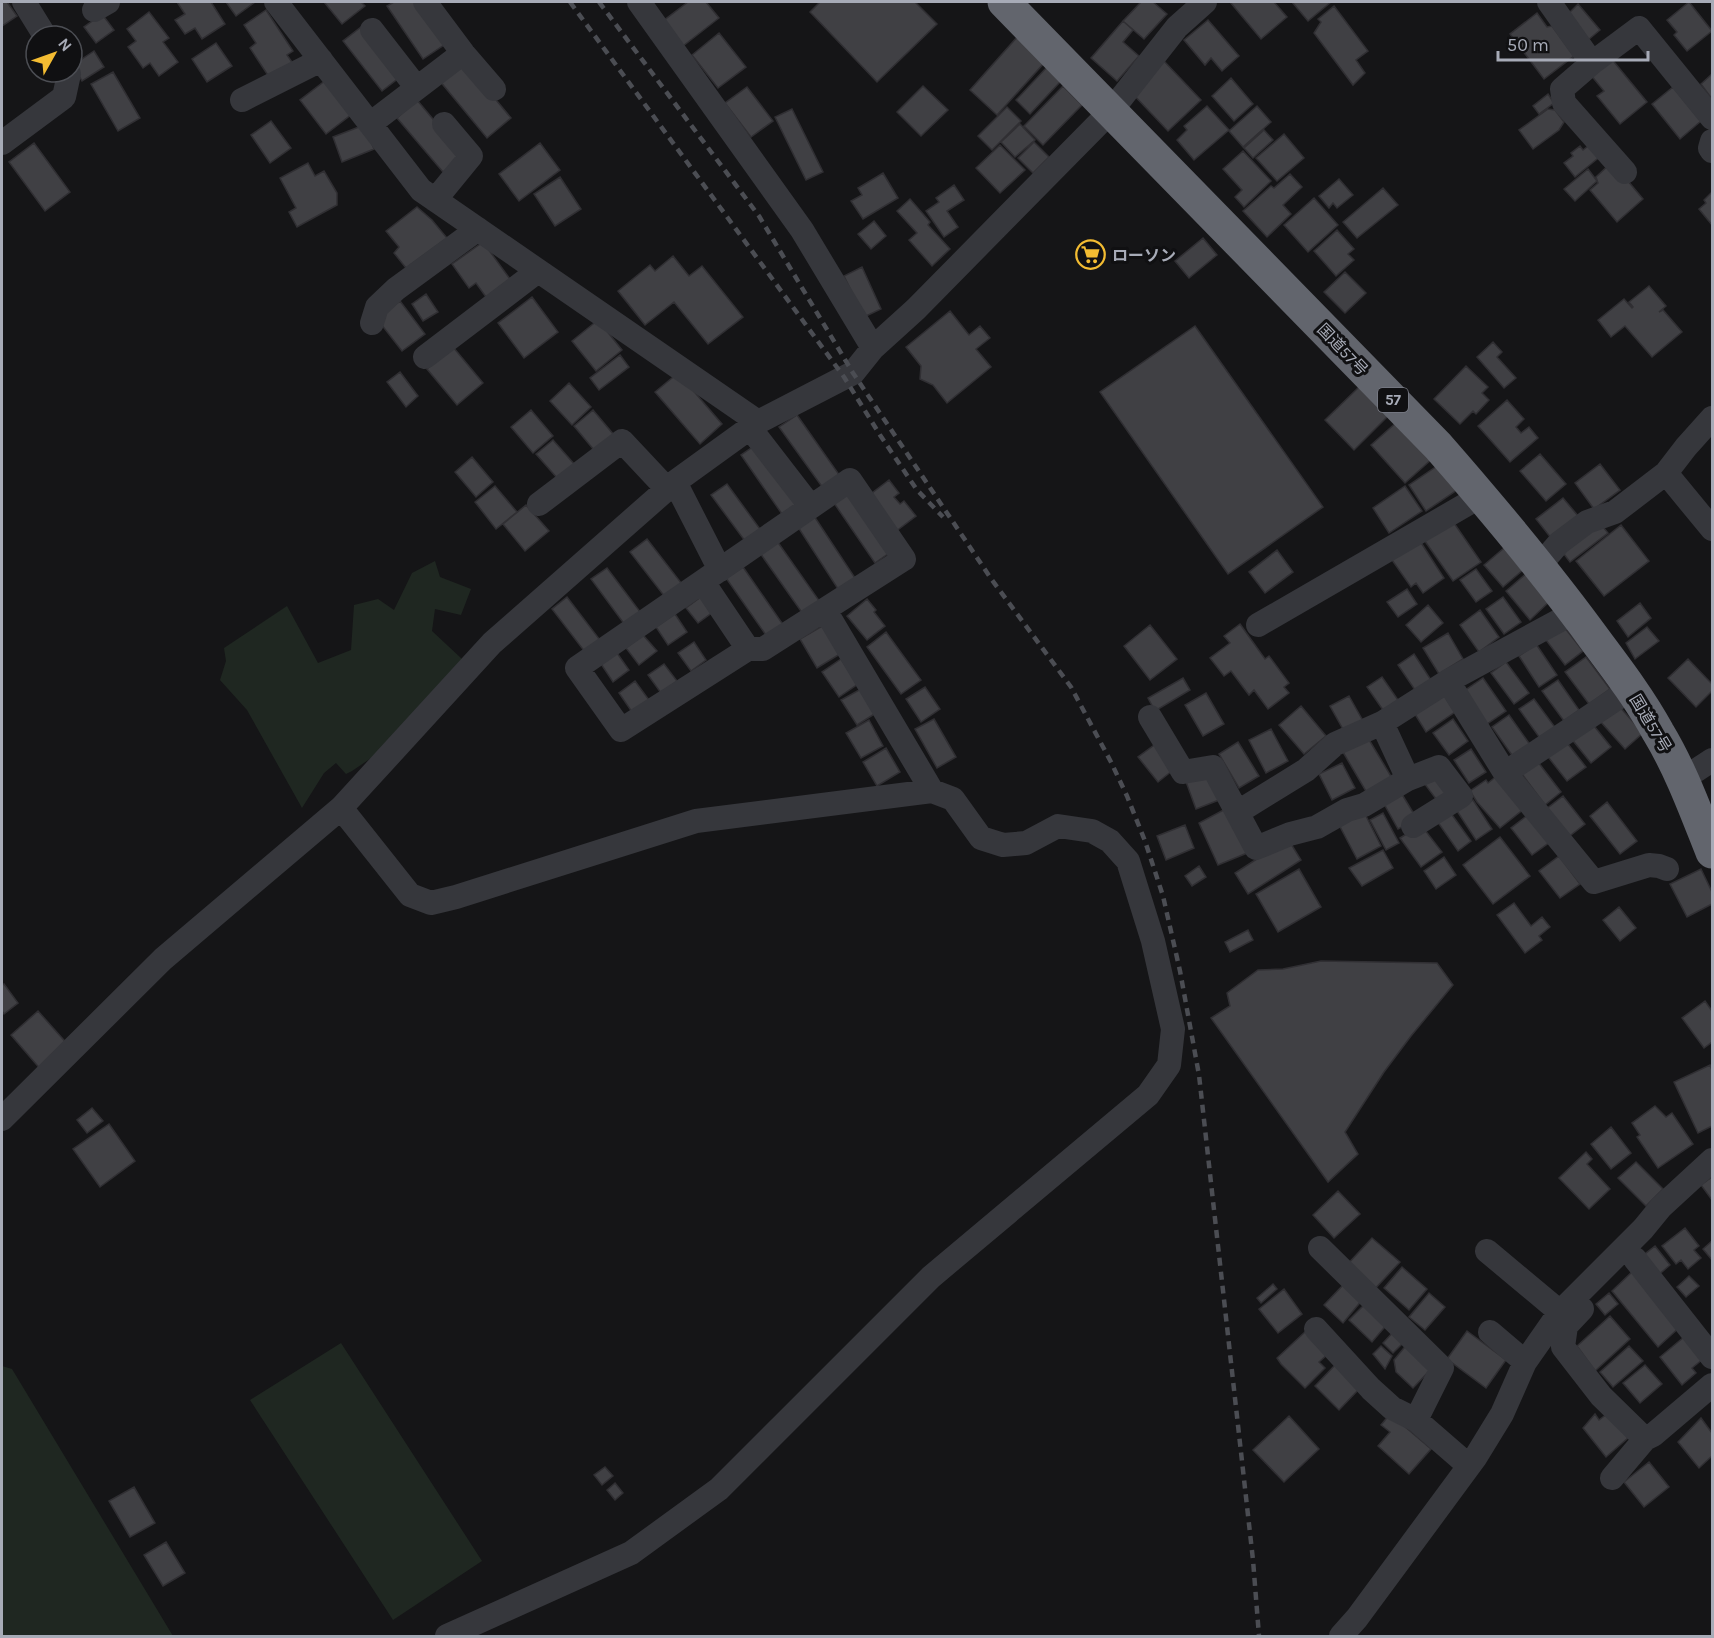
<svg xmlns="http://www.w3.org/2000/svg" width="1714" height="1638" viewBox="0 0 1714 1638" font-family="Karla,'Noto Sans JP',sans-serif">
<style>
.green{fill:#1f2721}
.building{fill:#404044;stroke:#302f33;stroke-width:1.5}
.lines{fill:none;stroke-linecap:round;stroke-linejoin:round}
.minor{stroke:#36373c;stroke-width:24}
.highway{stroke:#62656d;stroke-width:33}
.rail{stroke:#4b4d53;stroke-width:4.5;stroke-dasharray:8 6;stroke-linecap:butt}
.labels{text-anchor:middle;stroke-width:6;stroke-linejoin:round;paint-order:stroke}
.shield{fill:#101012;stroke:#7a7c86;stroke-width:1.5}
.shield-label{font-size:15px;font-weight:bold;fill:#a7abb7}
.poi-label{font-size:16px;font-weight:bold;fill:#a7abb7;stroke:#101012;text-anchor:start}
.street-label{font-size:16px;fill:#a7abb7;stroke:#101012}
</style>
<rect width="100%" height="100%" fill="#151517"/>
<!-- green -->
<path class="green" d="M435,561l5,16 31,12 -10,26 -26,-6 -3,22 30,28 -79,91 -31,21 -6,3 -10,-11 -12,10 -22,35 -55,-98 -27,-30 6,-19 -2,-13 63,-42 31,57 33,-13 3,-45 24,-6 16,11 18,-37z
M341,1343l141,218 -89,59 -143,-220z
M2,1366l10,3 161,267h-171z"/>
<!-- building -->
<path class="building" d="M2,2h5l10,14 -15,10z
M177,2h34l14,22 -23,15 -7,-11 -10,6 -10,-14 10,-6z
M226,2h29l-19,14z
M324,2h37l4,4 -23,18z
M394,2h24l29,41 -24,16 -36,-53z
M688,2h18l13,16 -36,28 -20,-25z
M820,2h95l22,22 -60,58 -67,-70z
M1141,2h12l14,12 -23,25 -21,-18z
M1230,2h44l13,15 -26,22z
M1292,2h39l-23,19z
M1689,2l23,29 -25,20 -13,-16 3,-3 -10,-12z
M1578,4l22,26 -12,10 -20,-26z
M1334,6l34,45 -12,9 9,13 -12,12 -39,-52 7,-11 -3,-3z
M266,10l27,41 -6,4 9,13 -23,15 -23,-35 6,-5 -12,-18z
M149,12l20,26 -6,4 15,20 -19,14 -9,-13 -7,5 -15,-21 8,-6 -9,-12z
M1537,13l10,14 5,-1 22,30 -30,23 -34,-45z
M102,14l12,16 -18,13 -12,-16z
M1208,20l31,36 -17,15 -11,-13 -6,7 -21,-25z
M1123,21l10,9 -10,12 16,14 -22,25 -26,-23z
M361,27l39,50 -18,14 -39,-50z
M719,33l27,34 -28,21 -26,-33z
M1018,36l28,25 -49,54 -27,-25z
M216,43l16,23 -25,16 -15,-23z
M94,51l10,16 -22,14 -9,-16z
M1610,57l37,45 -27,22 -23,-28 7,-5 -14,-17z
M463,60l48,58 -24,20 -48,-58z
M1163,60l38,40 -33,31 -38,-40z
M1047,67l14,14 -31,33 -14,-14z
M113,72l27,46 -22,13 -27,-47z
M1712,74v25l-11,-15z
M1231,78l22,26 -19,17 -22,-25z
M326,80l26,34 -26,20 -26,-34z
M923,86l25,24 -27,26 -24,-24z
M1063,86l19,19 -39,40 -19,-19z
M747,87l26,34 -22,16 -26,-34z
M1673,87l28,34 -21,18 -28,-35z
M1548,94l6,9 -15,11 -6,-8z
M417,100l46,55 -20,17 -46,-54z
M1207,106l22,24 -35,30 -17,-20 10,-10 -3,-4z
M1257,106l14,16 -28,25 -14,-16z
M1007,107l14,14 -29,29 -14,-14z
M792,109l31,63 -17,8 -31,-63z
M1548,109l7,1 9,12 -5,8 -26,19 -14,-19z
M271,121l20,27 -21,15 -19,-28z
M1020,124l15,16 -20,17 -14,-15z
M364,125l10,24 -32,13 -9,-25z
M1264,130l9,10 -20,18 -9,-10z
M1284,134l20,24 -27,23 -21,-23z
M1034,142l15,15 -16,16 -15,-15z
M34,143l36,49 -25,19 -36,-49z
M540,143l20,27 -41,31 -20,-27z
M1592,143l10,12 -27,22 -11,-14 9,-7 -2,-3 9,-7 3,4z
M1000,145l25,25 -25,23 -24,-25z
M1243,151l28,30 -27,26 -9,-10 7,-7 -19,-21z
M1612,162l31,37 -26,23 -27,-32 8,-7 -2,-6z
M308,163l7,13 9,-5 13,22v12l-40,22 -8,-15 7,-4 -16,-30z
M1588,169l9,12 -22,20 -11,-12z
M883,173l15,25 -35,21 -12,-18 11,-6 -4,-7z
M1290,174l12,13 -19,18 8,9 -24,23 -24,-26 28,-25 3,2z
M560,177l21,32 -26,17 -21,-32z
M1339,179l14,16 -16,13 -4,-5 -4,5 -10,-12z
M954,185l10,15 -17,11 11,16 -14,10 -18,-26 13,-9 -3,-4z
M1383,188l15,17 -41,33 -14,-16z
M1712,192v33l-13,-16 7,-6 -2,-3z
M1314,198l24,27 -30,27 -24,-27z
M910,199l20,23 -2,3 22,24 -18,17 -23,-26 8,-7 -20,-22z
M417,207l15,13 15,18 -41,30 -12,-15 5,-6 -13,-16z
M874,221l12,15 -15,13 -13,-15z
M1337,230l17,19 -6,5 6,6 -18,16 -22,-25z
M1203,238l14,17 -28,23 -14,-17z
M483,242l27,37 -24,18 -10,-14 -7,5 -17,-24z
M673,256l16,20 13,-10 41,51 -35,27 -34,-42 -29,23 -27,-34 32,-26 5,6z
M862,267l19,42 -17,8 -20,-41z
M1345,272l21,21 -21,20 -21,-21z
M1649,286l17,20 -7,6 4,-2 19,22 -30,25 -27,-31 -14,11 -13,-17 26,-21 8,9 1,-1 -4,-5z
M426,294l12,18 -15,9 -11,-17z
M532,297l26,35 -34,26 -26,-35z
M400,301l25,33 -23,17 -25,-32z
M950,311l19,24 11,-9 10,12 -14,11 15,18 -44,36 -14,-18 -13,-6 1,-13 -15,-19z
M598,320l24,30 -26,21 -24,-30z
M1195,326l128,181 -95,67 -128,-182z
M1493,342l9,10 -5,5 19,21 -12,10 -27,-31z
M453,347l30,36 -26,22 -30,-36z
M620,355l9,12 -30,23 -9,-12z
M1466,366l22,21 -6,6 7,7 -13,14 -3,-3 -13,13 -26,-25z
M400,372l18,24 -12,11 -19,-25z
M678,373l44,51 -22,20 -45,-52z
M569,383l22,24 -19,18 -22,-24z
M1361,385l29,29 -36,36 -29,-30z
M1507,400l17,19 -8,8 5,6 8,-6 9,11 -28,24 -32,-36z
M531,410l22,26 -20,17 -22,-26z
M593,410l21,25 -20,15 -20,-24z
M797,415l43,61 -17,12 -44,-61z
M1398,421l34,38 -27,24 -34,-38z
M553,440l22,25 -17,14 -22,-25z
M757,444l41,59 -16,11 -41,-59z
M1540,454l26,30 -20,17 -26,-30z
M472,457l21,25 -17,15 -21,-25z
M1440,464l17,26 -31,21 -17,-26z
M1600,464l20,26 -26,19 -19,-26z
M889,480l10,13 -5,4 6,7 4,-3 12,15 -21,16 -23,-39z
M727,484l33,45 -15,12 -34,-46z
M495,486l22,26 -21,17 -21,-27z
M1405,486l17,25 -33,22 -16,-25z
M851,492l41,59 -17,12 -41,-60z
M1563,498l16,19 -28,21 -15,-19z
M526,505l23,26 -24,20 -22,-27z
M1445,510l36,52 -28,19 -31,-44z
M814,516l41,62 -17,11 -40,-62z
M1599,522l9,11 -38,29 -10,-13z
M1621,525l28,36 -45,35 -28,-35z
M647,539l35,45 -17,13 -35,-45z
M777,541l43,61 -17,12 -43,-61z
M1420,541l24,37 -21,15 -7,-10 -5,4 -19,-27z
M1504,548l19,22 -20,17 -19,-22z
M1277,550l16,22 -28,21 -16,-21z
M743,567l41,59 -16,12 -42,-60z
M607,568l34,45 -16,12 -34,-46z
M1476,569l16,22 -16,11 -16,-22z
M1528,572l21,30 -19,18 -24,-29z
M1407,589l10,15 -19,13 -11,-15z
M705,594l12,15 -19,14 -12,-15z
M567,597l33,43 -15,12 -33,-43z
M1503,597l18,25 -17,12 -18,-25z
M867,599l9,11 -2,2 11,14 -18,14 -20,-24z
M1640,603l11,15 -23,19 -11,-16z
M1428,605l15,18 -22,19 -15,-17z
M1480,610l19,27 -20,15 -19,-27z
M675,614l12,18 -19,13 -12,-18z
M1561,623l22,28 -18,14 -22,-29z
M1240,624l25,35 4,-3 20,27 -5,4 5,6 -21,16 -14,-19 -5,5 -18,-24 -7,5 -14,-18 20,-15 -6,-7z
M824,625l16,29 -23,14 -17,-29z
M1150,625l27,34 -27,21 -26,-34z
M1647,627l12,14 -24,18 -9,-16z
M886,632l35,48 -20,14 -34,-47z
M1448,633l15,26 -24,15 -16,-26z
M643,635l14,16 -18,14 -13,-17z
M694,642l12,18 -15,11 -13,-18z
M1536,644l21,31 -18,12 -20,-31z
M617,653l12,17 -16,12 -12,-18z
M1414,654l17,26 -16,10 -17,-25z
M1586,657l24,32 -21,15 -24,-32z
M841,659l17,25 -19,13 -17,-25z
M1688,659l24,25v7l-16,16 -28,-29z
M1506,662l23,31 -15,11 -23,-31z
M664,664l13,17 -16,12 -13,-18z
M1382,677l16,23 -15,10 -16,-23z
M1183,678l7,12 -35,21 -7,-13z
M1483,678l23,33 -22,15 -23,-33z
M1558,680l21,30 -15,11 -22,-30z
M635,681l14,19 -17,12 -13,-19z
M925,687l15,22 -19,13 -15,-23z
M861,689l15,24 -19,12 -16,-25z
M1442,692l13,20 -29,20 -13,-21z
M1206,693l18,31 -21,12 -18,-31z
M1349,696l14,25 -19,10 -14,-25z
M1534,699l23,31 -15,11 -23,-32z
M1618,705l25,28 -18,16 -25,-28z
M1301,706l25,30 -22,18 -25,-29z
M1509,715l22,31 -17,12 -22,-31z
M934,719l22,38 -19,11 -22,-39z
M1453,719l15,22 -19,14 -16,-22z
M869,720l14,26 -22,12 -15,-25z
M1590,721l21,26 -20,16 -21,-26z
M1271,729l17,32 -22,12 -17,-33z
M1365,733l27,45 -25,15 -27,-46z
M1564,739l22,28 -19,14 -22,-28z
M1238,742l21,34 -20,12 -20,-34z
M1157,743l20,24 -19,15 -20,-25z
M886,748l14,24 -23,14 -14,-24z
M1471,749l15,23 -17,11 -15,-23z
M1538,762l23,30 -16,13 -23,-31z
M1342,763l13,25 -23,12 -13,-26z
M1207,771l12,29 -23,9 -11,-30z
M1437,773l18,23 -13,11 -18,-24z
M1498,775l27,33 -25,20 -23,-26 -7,-11 16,-11 2,3z
M1400,791l17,28 -19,10 -15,-27z
M1563,796l22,28 -18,14 -22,-28z
M1473,800l19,29 -16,11 -19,-29z
M1607,802l30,39 -17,13 -30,-38z
M1229,807l23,44 -34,14 -19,-42z
M1364,812l17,34 -24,13 -20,-38z
M1450,812l21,29 -13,10 -21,-30z
M1383,813l16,30 -13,7 -16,-30z
M1529,814l21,28 -18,13 -21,-27z
M1185,825l9,23 -28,12 -9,-24z
M1421,825l21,27 -21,15 -21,-29z
M1500,837l30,39 -37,28 -30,-39z
M1288,839l13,21 -53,34 -13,-21z
M1383,850l10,18 -31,18 -13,-18z
M1559,856l21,28 -20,14 -21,-27z
M1444,857l12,18 -20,14 -12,-18z
M1199,866l7,11 -14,9 -7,-10z
M1299,869l22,38 -43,25 -22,-38z
M1701,869l11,23v12l-25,13 -17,-33z
M1514,903l17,23 11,-9 8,10 -11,9 3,4 -17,13 -28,-38z
M1619,907l17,21 -16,13 -17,-21z
M1248,930l5,10 -23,12 -5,-10z
M1321,961l116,2 16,22 -42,51 -27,36 -39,60 13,22 -30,28 -117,-164 19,-12 -3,-13 31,-23 25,-1z
M4,984l14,19 -14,11 -2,-3v-26z
M1705,1001l7,10v31l-8,6 -22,-30z
M38,1011l32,36 -28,24 -31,-36z
M1710,1065l2,5v56l-14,7 -24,-51z
M1655,1106l11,11 6,-4 21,31 -35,24 -21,-31 3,-2 -8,-12z
M92,1108l11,13 -16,12 -10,-13z
M109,1124l26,37 -35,26 -27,-38z
M1611,1127l20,26 -20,16 -20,-25z
M1586,1152l6,7 -5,5 23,25 -21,20 -30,-31z
M1636,1162l27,27 -17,17 -28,-28z
M1712,1177v23l-11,-15z
M1338,1191l22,23 -26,24 -21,-23z
M1685,1228l14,18 -5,4 7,8 -13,11 -7,-9 -5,4 -14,-18z
M1372,1238l28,24 -29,31 -27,-25z
M1712,1241v19l-9,-11z
M1655,1246l15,19 -14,12 -15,-20z
M1402,1267l25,22 -18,21 -25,-22z
M1635,1269l46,57 -23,21 -46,-56z
M1689,1276l10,10 -13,11 -9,-10z
M1345,1283l18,16 -20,24 -19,-18z
M1273,1284l4,5 -16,14 -4,-5z
M1284,1289l18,25 -24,19 -19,-24z
M1429,1293l16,14 -20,23 -16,-13z
M1609,1293l9,11 -13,11 -9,-11z
M1367,1302l22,20 -17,20 -23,-22z
M1610,1316l20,23 -35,32 -18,-25z
M1395,1330l10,11 -12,12 -10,-10z
M1306,1331l22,23 -9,8 6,6 -20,20 -24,-24 -4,-6z
M1467,1331l39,29 -20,28 -39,-29z
M1684,1337l19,22 -11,9 4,5 -14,12 -22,-28z
M1408,1343l26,23 -21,22 -17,-16 -2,-12z
M1381,1346l11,10 -7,13 -12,-15z
M1629,1346l14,15 -30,26 -13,-15z
M1336,1364l25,23 -22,23 -24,-24z
M1645,1365l17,19 -22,19 -17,-20z
M1390,1414l41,35 -22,25 -31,-28 12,-14 -9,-7z
M1595,1414l4,6 8,-6 21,24 -22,19 -23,-29z
M1289,1416l30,33 -35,33 -31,-32z
M1701,1418l11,15v23l-13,12 -21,-26z
M1649,1462l20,25 -25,20 -20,-25z
M605,1467l8,9 -11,9 -8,-10z
M615,1483l8,10 -8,7 -8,-10z
M134,1487l21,36 -25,14 -21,-36z
M166,1542l19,31 -22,13 -19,-31z"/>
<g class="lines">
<!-- minor -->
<path class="minor" d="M24,2l21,34
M276,2l145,188 337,232
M639,2l163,228 71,118
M1549,2l43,61
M94,10l14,-8
M372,30l45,58
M463,53l31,36
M242,100l79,-40
M370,124l93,-71 -38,-51
M1712,141l-2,7 2,3
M2,143l62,-46 5,-23 -2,-2
M1625,172l-61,-69 -2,-14 30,-26 47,-35 73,90
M435,200l36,-44 -27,-32
M372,323l5,-16 19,-18 82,-60
M425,357l113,-86
M1712,418l-26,29 -20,26 46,56
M750,428l61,79
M850,480l54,79 -141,90h-15l-127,81 -44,-62z
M675,482l45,88
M539,504l83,-63 46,49
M1539,566l20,-23 28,-21 28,-10 51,-39
M703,582l45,67
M825,610l107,181
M1258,625l223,-129
M1448,681l57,92 126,-84
M1150,717l33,55 30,-5 43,81 34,-14 27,-7 30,-17 17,-5 44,-26 31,-12 22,29 -48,30
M1382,723l26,56
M1505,773l89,109 55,-17 10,1 8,3
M1683,779l29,-19
M341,808l69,87 21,8 25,-6 240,-76 236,-30 21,8 28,39 22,7 23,-2 32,-17 34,5 18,10 18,20 25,80 20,88 -4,36 -21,30 -217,182 -212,212 -88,64 -184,83
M1238,812l68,-42 29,-26 47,-21 66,-42 127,-69
M2,1119l161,-160 178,-151 151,-165 183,-161 83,-60 95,-49 20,-25 43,-39 195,-198 66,-84 28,-25
M1320,1248l122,120 -26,52 53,46
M1487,1251l73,61
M1635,1259l77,98
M1582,1309l-16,17 -3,21 38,49 44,43 8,-4 59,-50
M1316,1329l55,60 21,19 24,12
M1490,1332l35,30
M1612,1478l33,-39
M1341,1636l16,-18 118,-160 27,-44 23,-52 35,-50 83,-83 18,-22 51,-47"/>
<!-- highway -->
<path class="highway" d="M1004,2l434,444c56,64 111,130 161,199 21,28 42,56 59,87 23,38 38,80 54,120"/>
<!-- rail -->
<path class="rail" d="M570,2l274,375 36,58 37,55 26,27
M599,2l160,214 94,157 139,207 79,107 40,75 16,34 18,45 18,55 17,75 19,104 54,485 6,76"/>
</g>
<!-- icons -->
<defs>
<symbol id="supermarket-ring" viewBox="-11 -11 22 22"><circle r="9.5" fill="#101012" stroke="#f3bc32" stroke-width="1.5"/><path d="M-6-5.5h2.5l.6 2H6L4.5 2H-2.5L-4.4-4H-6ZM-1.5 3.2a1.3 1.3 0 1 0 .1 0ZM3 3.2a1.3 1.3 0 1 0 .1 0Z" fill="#f3bc32"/></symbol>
</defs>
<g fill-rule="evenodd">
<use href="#supermarket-ring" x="1074" y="238" width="33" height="33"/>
</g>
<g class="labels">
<!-- shield labels -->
<rect class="shield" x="1378" y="388" width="30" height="24" rx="4.5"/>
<g class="shield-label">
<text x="1393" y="405">57</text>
</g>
<!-- poi labels -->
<g class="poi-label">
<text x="1112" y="261">ローソン</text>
</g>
<!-- street labels -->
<g class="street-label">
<text transform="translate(1343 349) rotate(46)" y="6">国道57号</text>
<text transform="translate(1651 723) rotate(59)" y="6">国道57号</text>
</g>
</g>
<!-- border -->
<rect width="1714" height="1638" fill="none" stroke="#a7abb7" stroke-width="6"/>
<!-- north arrow -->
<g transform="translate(54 54) rotate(50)"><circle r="28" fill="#101012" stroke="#4c4e54" stroke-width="1.5"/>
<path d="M0-4.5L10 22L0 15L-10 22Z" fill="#f3bc32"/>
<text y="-9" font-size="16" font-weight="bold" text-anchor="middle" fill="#a7abb7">N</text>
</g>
<!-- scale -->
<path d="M1498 51v9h150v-9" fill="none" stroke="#a7abb7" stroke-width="3"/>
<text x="1507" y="51" font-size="18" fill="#a7abb7" stroke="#101012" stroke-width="4.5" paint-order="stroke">50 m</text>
</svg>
